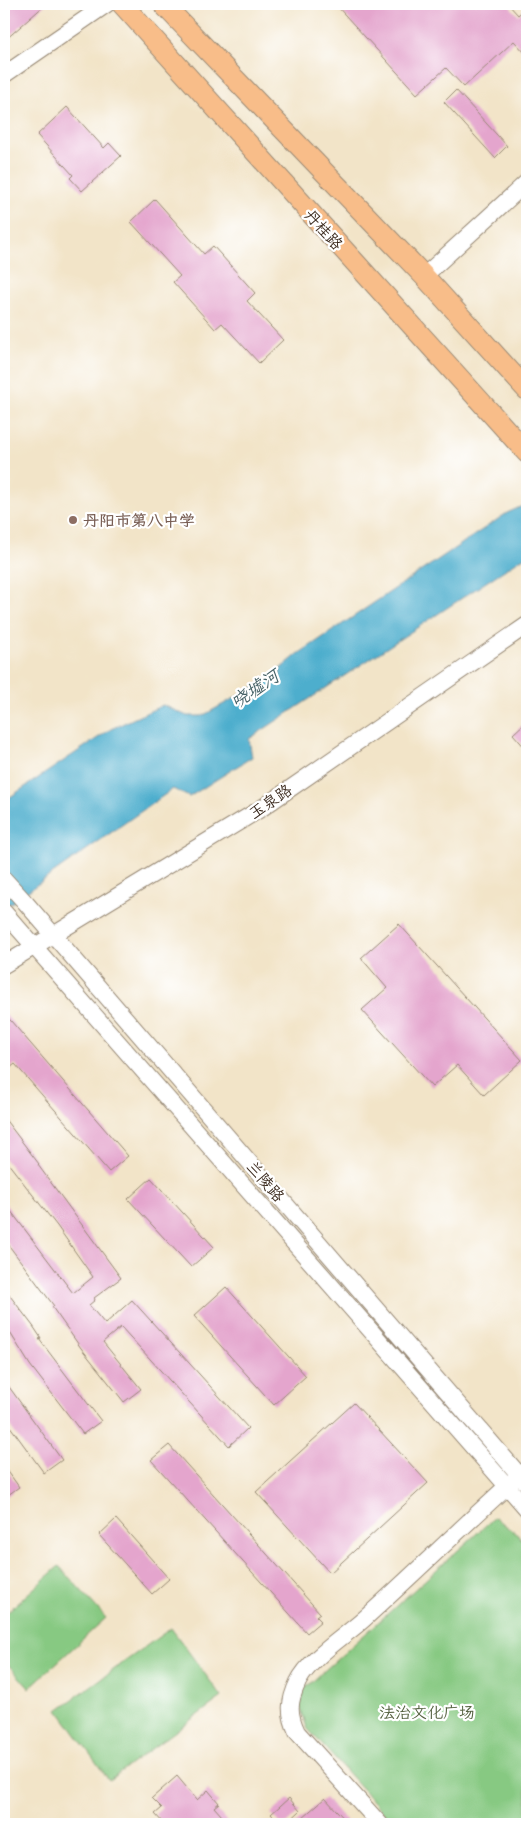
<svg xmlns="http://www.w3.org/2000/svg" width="531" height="1828" viewBox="0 0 531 1828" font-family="Dekko,'LXGW WenKai TC',sans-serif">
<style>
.green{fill:#87c982;stroke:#617a50}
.water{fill:#4eaecd;stroke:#446c76}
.building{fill:#e4a5cd}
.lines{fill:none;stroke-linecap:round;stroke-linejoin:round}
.minor-casing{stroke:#968773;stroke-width:18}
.major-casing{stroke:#968773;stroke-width:22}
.minor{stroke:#fff;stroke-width:16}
.major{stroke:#f8bd89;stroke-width:20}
.education-dot{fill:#8d6e63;stroke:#fff;stroke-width:2}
.labels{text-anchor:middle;stroke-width:4.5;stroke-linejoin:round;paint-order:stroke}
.street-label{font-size:16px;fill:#3b2a1e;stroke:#fff}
.education-label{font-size:16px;font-weight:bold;fill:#785e54;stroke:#fff;text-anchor:start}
.park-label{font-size:16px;fill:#566241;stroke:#fff}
.water-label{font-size:18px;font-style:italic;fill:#435f64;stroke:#fff}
</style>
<rect width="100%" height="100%" fill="#fff"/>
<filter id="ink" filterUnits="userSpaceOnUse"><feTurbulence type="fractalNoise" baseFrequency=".02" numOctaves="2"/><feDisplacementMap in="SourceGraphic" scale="10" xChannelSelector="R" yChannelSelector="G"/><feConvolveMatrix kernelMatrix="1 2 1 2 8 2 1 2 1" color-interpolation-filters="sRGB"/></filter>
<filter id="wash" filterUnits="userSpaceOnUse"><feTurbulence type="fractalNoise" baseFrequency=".0096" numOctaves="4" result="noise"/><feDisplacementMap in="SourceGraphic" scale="20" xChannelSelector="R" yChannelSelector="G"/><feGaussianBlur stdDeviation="1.12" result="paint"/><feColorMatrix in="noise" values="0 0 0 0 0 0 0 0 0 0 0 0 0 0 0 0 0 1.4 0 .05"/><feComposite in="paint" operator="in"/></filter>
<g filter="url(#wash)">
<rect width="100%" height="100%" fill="#f2e4c8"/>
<!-- green -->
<path class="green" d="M495,1517l25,20 7,8v279h-133l-87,-96 -7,-22 4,-17z
M59,1566l47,52 -77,70 -25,-28v-45z
M171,1628l51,69 -113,83 -51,-70z"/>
<!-- water -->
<path class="water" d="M527,504v51l-278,184 3,18 -63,40 -16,-8 -169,119v-107l107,-72 52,-24 24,11h15l56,-31 22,-8v-8l18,-15 209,-141z"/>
<g id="blocks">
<!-- building -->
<path class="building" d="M4,4h42l-42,37z
M335,4h173l10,11 9,-8v48l-13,-14 -50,46 -18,-19 -29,26z
M456,90l51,56 -12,12 -51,-56z
M67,107l37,41 5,-5 12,13 -39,35 -12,-13 3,-3 -36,-40z
M155,199l49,55 9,-8 42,47 -8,8 36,39 -24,23 -37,-40 -7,6 -42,-47 7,-6 -49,-54z
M527,721v29l-14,-16z
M399,924l123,136 -38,35 -27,-30 -25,22 -70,-77 25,-22 -26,-30z
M4,1013l124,143 -19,16 -94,-108 -11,9z
M4,1118l35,46 -1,1 83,113 -27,20 1,2 -6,5 16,19 27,-24 116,128 -19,18 -108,-119 -18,15 38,47 -17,13 -43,-54 -29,-41 2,-1 -50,-67v-37l69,91 20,-16 -36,-51 -53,-68z
M151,1178l63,69 -23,20 -63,-68z
M226,1287l80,89 -32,29 -80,-89z
M4,1288l29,38 8,12 -2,1 62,82 -18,13 -53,-69 -26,-42z
M4,1380l58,80 -18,13 -40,-55z
M354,1403l74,80 -98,90 -74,-81z
M169,1445l151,168 -4,3 5,5 -14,12 -156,-173z
M4,1466l15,21 -15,11z
M116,1519l53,60 -17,15 -53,-59z
M177,1776l20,24 11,-10 11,13 -5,4 15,17h-65l-9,-10 7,-6 -10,-10z
M289,1798l11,13 -14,13h-6l-9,-10z
M325,1798l24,26h-54z"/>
</g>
</g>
<g filter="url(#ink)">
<use href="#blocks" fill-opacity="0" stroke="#968773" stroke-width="1"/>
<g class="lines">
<defs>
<path id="minor" d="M4,75l103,-71
M424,276l103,-94
M4,879l21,23 502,582
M4,912l523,597
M4,965l258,-157 265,-183
M380,1824l-83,-92c-9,-19 -8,-31 1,-50 12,-24 46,-45 66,-63 51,-46 100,-94 151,-140"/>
<path id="major" d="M122,4l405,449
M163,4l261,272 103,114"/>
</defs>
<!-- minor casing -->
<use href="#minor" class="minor-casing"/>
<!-- major casing -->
<use href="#major" class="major-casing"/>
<!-- minor -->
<use href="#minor" class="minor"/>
<!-- major -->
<use href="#major" class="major"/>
</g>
</g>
<!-- markers -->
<circle class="education-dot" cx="73" cy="520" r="5"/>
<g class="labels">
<!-- street labels -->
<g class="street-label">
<text transform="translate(324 229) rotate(48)" y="6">丹桂路</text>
<text transform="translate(270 801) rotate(-34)" y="6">玉泉路</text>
<text transform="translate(266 1181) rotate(49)" y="6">兰陵路</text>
</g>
<!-- education labels -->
<g class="education-label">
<text x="83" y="526">丹阳市第八中学</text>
</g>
<!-- park labels -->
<g class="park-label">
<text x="427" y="1718">法治文化广场</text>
</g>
<!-- water labels -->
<g class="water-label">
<text transform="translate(255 689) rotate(-34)" y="6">哓墟河</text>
</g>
</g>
<!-- margin -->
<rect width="531" height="1828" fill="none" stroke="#fff" stroke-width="20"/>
</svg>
